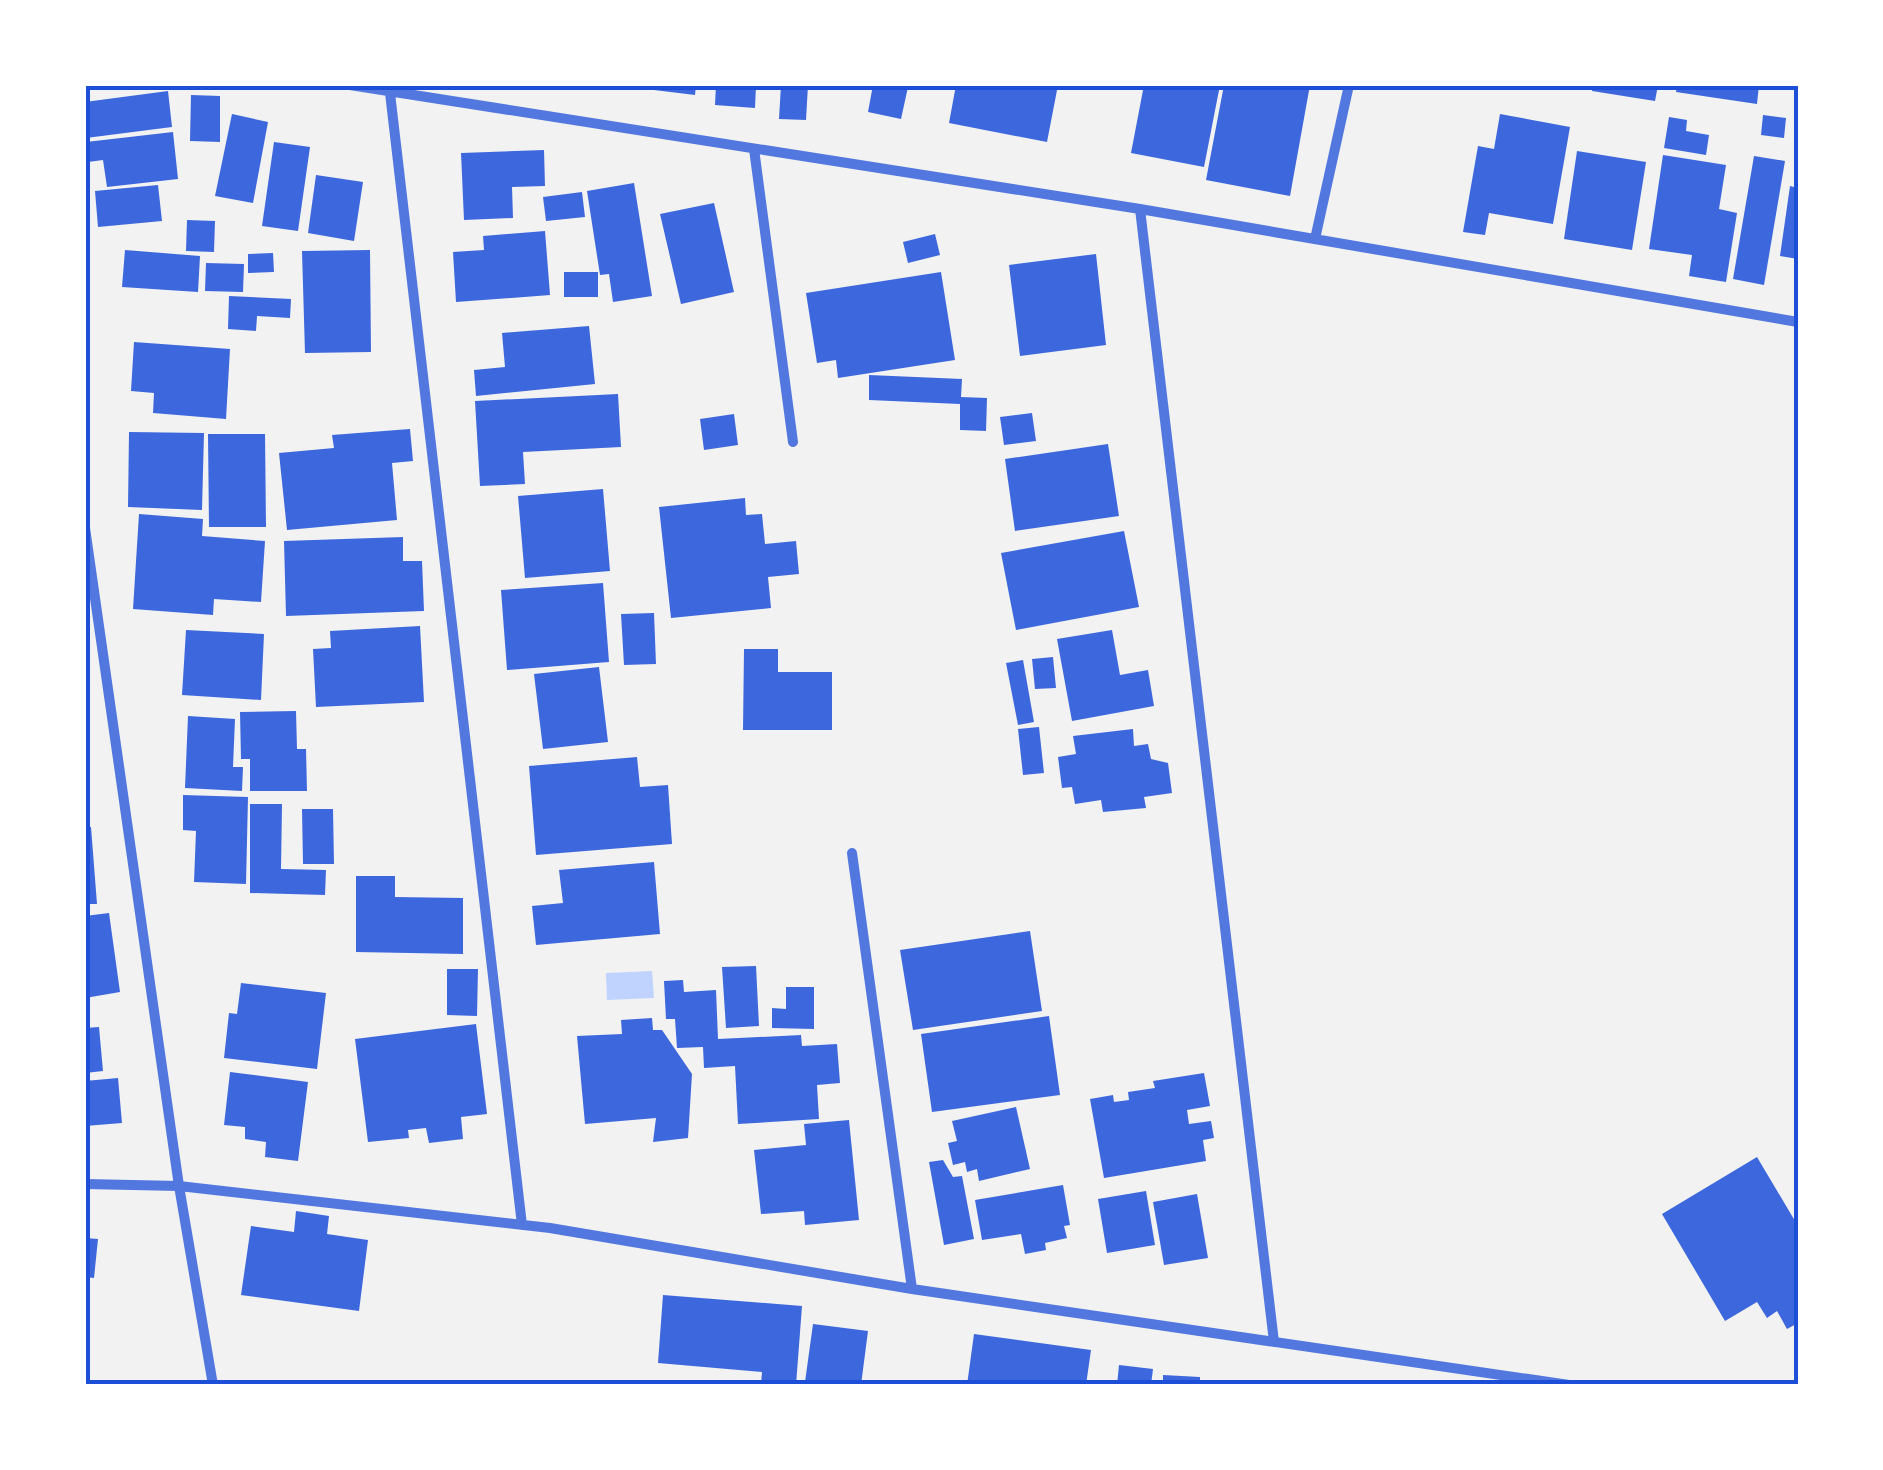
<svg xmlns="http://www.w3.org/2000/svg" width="1883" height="1470" viewBox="0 0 1883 1470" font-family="Quicksand,sans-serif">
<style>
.water{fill:#bfd3fe}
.building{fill:#3d67dc}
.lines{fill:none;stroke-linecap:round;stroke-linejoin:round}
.minor{stroke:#5277de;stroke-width:10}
.neatline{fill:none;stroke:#1d4ed8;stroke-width:4}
</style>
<rect width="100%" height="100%" fill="#f2f2f2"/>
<!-- water -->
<path class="water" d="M652,971l2,27 -47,2 -1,-27z"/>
<!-- building -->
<path class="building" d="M655,85h41l-1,10 -41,-5z
M716,85h40l-1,23 -40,-3z
M781,85h27l-2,35 -27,-1z
M873,85l35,2 -7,32 -33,-7z
M956,85h102l-11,57 -98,-19z
M1144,85h76l-16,82 -73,-14z
M1224,85h86l-20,111 -84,-16z
M1593,85h65l-3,16 -63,-10z
M1677,85h82l-2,19 -81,-12z
M168,91l4,36 -86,11 -1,-36z
M191,95l29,1v46l-30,-1z
M232,114l36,8 -15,81 -38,-7z
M1500,114l70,13 -17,97 -64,-11 -4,22 -22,-3 15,-86 16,3z
M1763,115l23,3 -2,20 -23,-3z
M1669,117l18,3 -1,11 23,4 -3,20 -42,-7z
M173,132l5,47 -71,8 -4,-27 -15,2 -2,-20z
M274,142l36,5 -12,84 -36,-5z
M544,150l1,36 -33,1 1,31 -49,2 -3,-67z
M1577,151l69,11 -14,88 -68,-11z
M1663,155l63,10 -7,44 18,4 -11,69 -37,-6 3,-21 -43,-6z
M1754,156l31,5 -21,124 -31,-6z
M316,175l47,7 -9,59 -46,-8z
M634,183l18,113 -39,6 -4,-28 -9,1 -13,-84z
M158,185l4,36 -64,6 -3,-36z
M1790,186l8,2v71l-18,-3z
M582,192l3,25 -39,4 -3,-24z
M714,203l20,89 -53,12 -21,-90z
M187,220l28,1 -1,31 -28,-1z
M545,231l5,64 -94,7 -3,-50 31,-2 -1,-14z
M935,234l5,21 -32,8 -5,-21z
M125,250l75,6 -2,36 -76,-5z
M370,250l1,102 -66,1 -3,-102z
M273,253l1,19 -26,1v-19z
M1096,254l10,91 -86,11 -11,-91z
M206,263l38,1 -1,28 -38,-1z
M564,272h34v25h-34z
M941,272l14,88 -117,18 -2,-18 -19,3 -11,-70z
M229,296l62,3 -1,19 -33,-2 -1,15 -28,-2z
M589,326l6,58 -119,12 -2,-26 31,-3 -3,-34z
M134,342l96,7 -4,70 -73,-6 1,-20 -23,-2z
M869,375l93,4 -1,18 26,1 -1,33 -26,-1v-26l-91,-4z
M618,394l3,53 -98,5 2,32 -45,2 -5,-85z
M1032,413l4,28 -32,4 -4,-28z
M734,414l4,31 -34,5 -4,-31z
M410,429l3,32 -21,2 5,57 -110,10 -8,-77 55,-5 -2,-13z
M129,432l75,1 -2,77 -74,-3z
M208,434h57l1,93h-57z
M1108,444l11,72 -104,15 -10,-72z
M603,489l7,82 -85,7 -7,-82z
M745,498l1,17 16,-1 3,30 31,-3 3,33 -31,3 3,31 -100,10 -12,-111z
M139,514l64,5 -1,17 63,5 -4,61 -47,-3 -1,16 -80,-6z
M1124,531l15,76 -123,23 -15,-77z
M403,537v24h19l2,50 -138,5 -2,-75z
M603,583l6,79 -102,8 -6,-80z
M654,613l2,51 -32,1 -3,-51z
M420,626l4,76 -108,5 -3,-58 18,-1 -1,-17z
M186,630l78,4 -3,66 -79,-5z
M1112,630l8,45 28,-5 6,36 -82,15 -15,-82z
M744,649h34v23h54v58h-89z
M1053,657l3,31 -21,1 -3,-30z
M1023,660l11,62 -16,3 -12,-62z
M599,667l9,75 -65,7 -9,-75z
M296,711l1,38h9l1,42h-57v-32h-9l-1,-47z
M188,716l47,3 -2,48h10l-1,24 -57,-3z
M1039,727l5,46 -21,2 -5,-46z
M1133,729l1,17 14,-2 3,15 17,4 4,30 -28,4 2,11 -43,4 -2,-12 -26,4 -3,-17 -10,1 -4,-31 18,-3 -3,-18z
M637,757l3,30 28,-2 4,59 -136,11 -7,-89z
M183,795l65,2 -2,87 -52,-2 2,-51 -13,-1z
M250,804h32l-1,65 45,1 -1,25 -75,-2z
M302,809h31l1,55h-31z
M85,827h6l6,77h-12z
M654,862l6,72 -124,11 -4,-39 31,-3 -4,-33z
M356,876h39v21l68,1v56l-107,-2z
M109,913l11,79 -35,6v-82z
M1030,931l12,80 -129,19 -13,-80z
M756,966l3,60 -33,2 -4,-61z
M447,969h31l-1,47 -30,-1z
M683,980l1,12 32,-2 2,49 83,-4 1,11 35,-2 3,39 -23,2 2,34 -81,5 -3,-58 -31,2 -1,-21 -26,1 -2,-29h-9l-2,-38z
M241,983l85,10 -9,76 -93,-11 5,-45 8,1z
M786,987h28v42l-42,-1v-20l14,1z
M1049,1016l11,79 -128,17 -11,-78z
M652,1018l1,12h9l30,44 -4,64 -35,4 3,-24 -71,6 -8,-88 45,-2 -1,-14z
M476,1024l11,90 -26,3 2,22 -34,4 -3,-15 -18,2 1,8 -41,4 -13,-103z
M99,1027l4,44 -18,2v-45z
M230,1072l78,10 -10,79 -33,-4 1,-15 -21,-3v-12l-21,-2z
M1204,1073l6,33 -23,4 2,14 22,-3 3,17 -11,2 3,21 -102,17 -14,-79 23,-4 1,7 15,-2 -1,-8 27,-4 -2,-7z
M118,1078l4,45 -37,3v-45z
M1016,1107l14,62 -51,12 -2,-12 -10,3 -2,-10 -12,3 -5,-22 9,-2 -5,-20z
M849,1120l10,100 -54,5 -1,-14 -43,3 -7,-64 52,-5 -2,-21z
M1757,1157l41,69v97l-11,6 -10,-18 -10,7 -10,-16 -32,19 -63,-107z
M943,1160l10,17 9,-1 12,63 -30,6 -15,-83z
M1063,1185l7,40 -6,1 3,12 -22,5 1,7 -21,4 -4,-20 -39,6 -7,-40z
M1146,1191l9,54 -48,8 -9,-54z
M1197,1194l11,64 -44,7 -11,-63z
M296,1211l33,5 -2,18 41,6 -9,71 -118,-16 10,-69 43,6z
M85,1238l13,1 -4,39 -9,-1z
M663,1295l139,11 -6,79h-35l1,-13 -104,-9z
M813,1324l55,7 -7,54 -56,-3z
M974,1334l117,16 -5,35h-119z
M1119,1365l34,4 -2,16h-34z
M1163,1375l37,2v8h-37z"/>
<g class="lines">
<!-- minor -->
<path class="minor" d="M350,85l790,124 658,113
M390,93l132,1132
M754,149l39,293
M1140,209l134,1133
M1315,239l34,-154
M85,528l94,658 34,199
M852,853l60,436
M85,1184l94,2 371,42 362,61 657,96"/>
</g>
<!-- border -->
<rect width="1883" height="1470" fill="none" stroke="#ffffff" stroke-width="175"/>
<rect x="88" y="88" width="1708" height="1294" class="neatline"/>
</svg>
